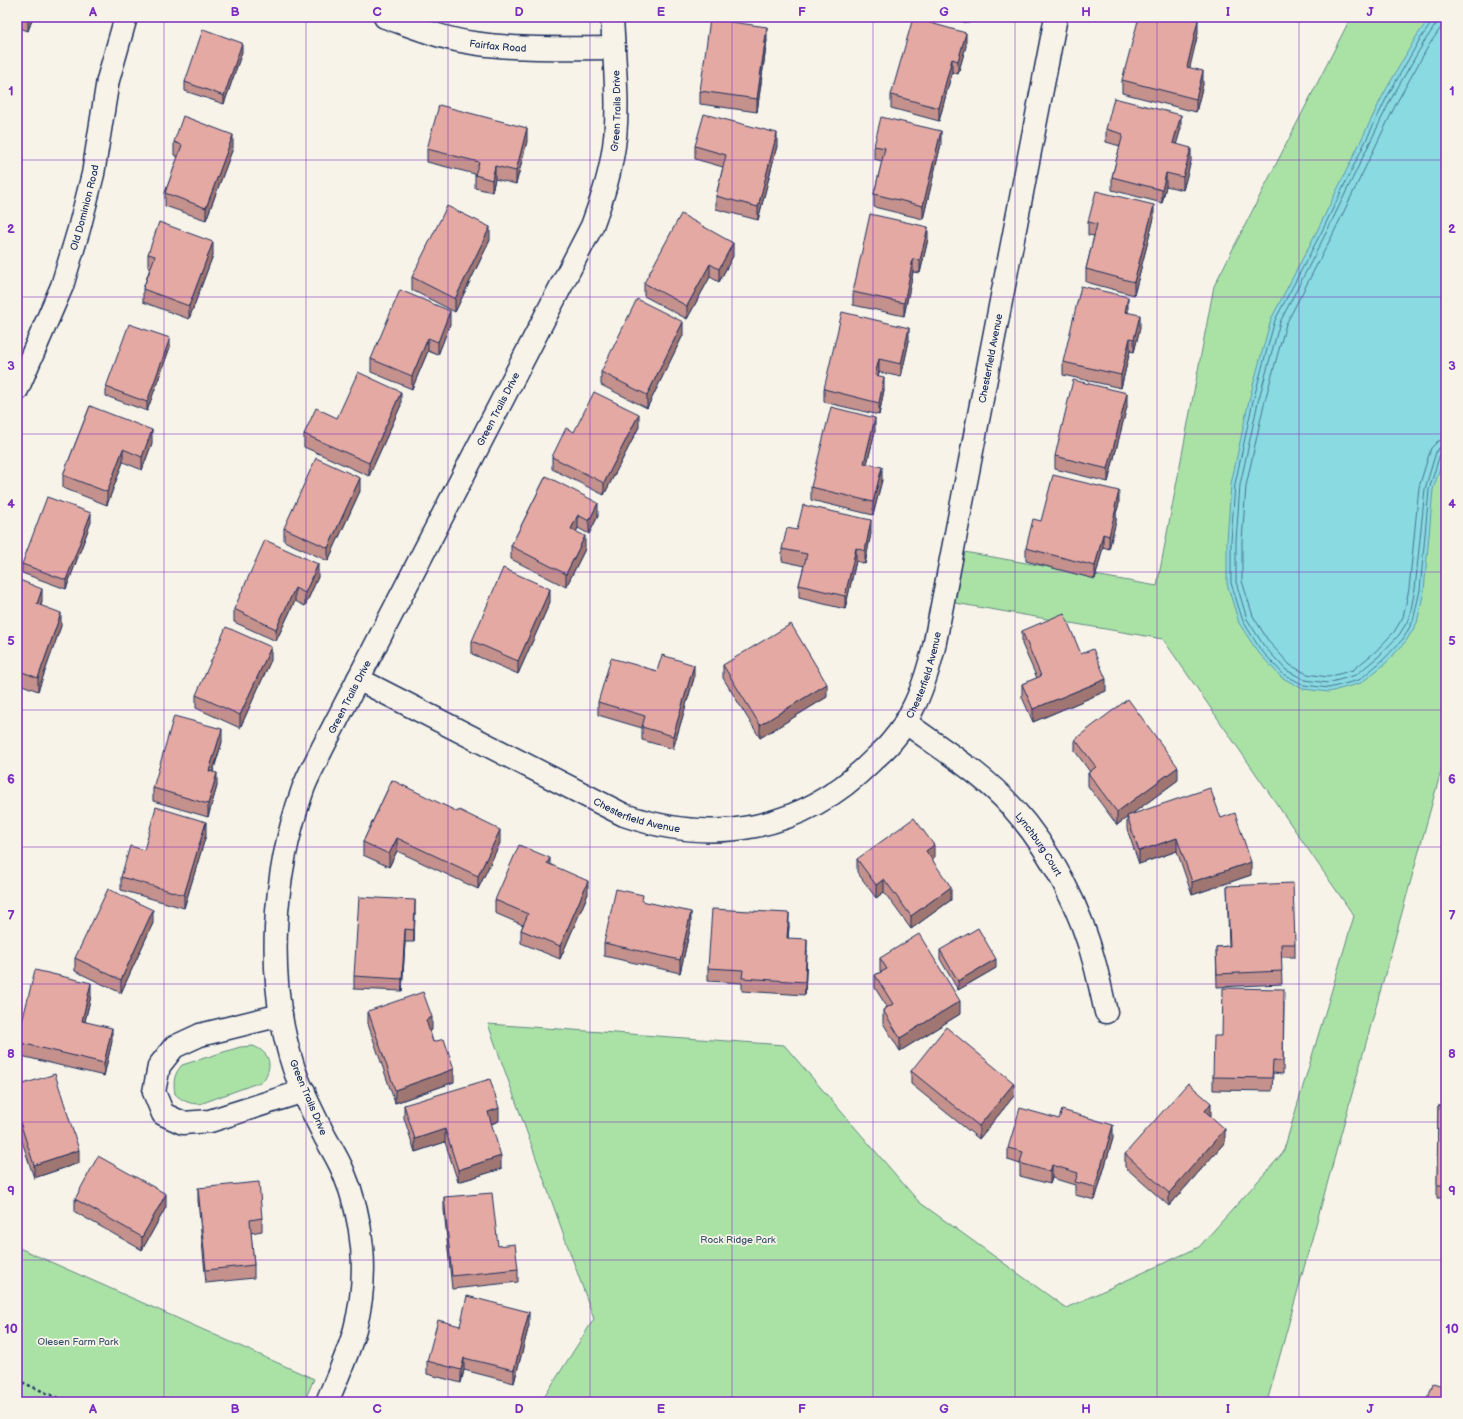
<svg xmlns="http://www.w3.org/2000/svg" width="1463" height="1419" viewBox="0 0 1463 1419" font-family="'Balsamiq Sans',sans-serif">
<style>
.green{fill:#aae2a6;stroke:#628882}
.water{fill:#89dae1;stroke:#5d96ad}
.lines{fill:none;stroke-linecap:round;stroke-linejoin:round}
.shore{stroke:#477392;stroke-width:1}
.minor-casing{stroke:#1b2f5e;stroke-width:25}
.path{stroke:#1b2f5e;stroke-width:2.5;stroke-dasharray:3 3;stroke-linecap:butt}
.minor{stroke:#f7f3e8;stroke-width:22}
.wall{fill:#c4918c;stroke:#1b2f5e}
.shaded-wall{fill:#a07672;stroke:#1b2f5e}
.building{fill:#e4a9a3;stroke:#1b2f5e}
.grid{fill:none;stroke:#7b2cbf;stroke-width:1;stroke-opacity:0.55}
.labels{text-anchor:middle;stroke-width:3.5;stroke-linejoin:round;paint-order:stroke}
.street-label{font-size:10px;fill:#1b2f5e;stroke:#f7f3e8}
.park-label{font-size:10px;fill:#38536c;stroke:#f7f3e8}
.neatline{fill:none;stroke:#7b2cbf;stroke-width:1.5}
.grid-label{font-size:13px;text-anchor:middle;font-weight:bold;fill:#7b2cbf}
</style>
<rect width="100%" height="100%" fill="#f7f3e8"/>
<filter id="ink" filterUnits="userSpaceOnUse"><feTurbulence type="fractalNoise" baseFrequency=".025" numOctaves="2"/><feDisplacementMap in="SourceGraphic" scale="8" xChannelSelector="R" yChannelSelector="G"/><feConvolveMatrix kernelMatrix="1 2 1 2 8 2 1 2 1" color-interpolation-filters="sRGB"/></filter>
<g filter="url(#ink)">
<!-- green -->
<path class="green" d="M1351,17h95v736l-179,649h-726l53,-83 -106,-295 296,21 135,157 147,106 133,-61 84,-94 71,-237 -191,-277 -208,-36 9,-51 193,34 57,-300z
M253,1046c18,7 20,20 10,35l-63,23c-11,0 -17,-3 -25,-10 -2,-13 -1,-20 7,-29l58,-18z
M17,1247l297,132 -10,23h-287z"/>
<!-- water -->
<path class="water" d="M1430,17h16v432l-13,41 -9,101 -7,32 -11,18 -20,22 -25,20 -32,9 -26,-3 -22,-12 -24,-26 -18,-28 -12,-39v-43l4,-57 18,-84 22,-81 47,-90 65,-134 33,-58z"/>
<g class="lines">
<!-- shore -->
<path class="shore" d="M1433,17v4l-13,18 -33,58 -65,134 -47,89 -22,81 -18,83 -4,57v42l12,38 17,28 23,25 21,11 25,3 30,-8 24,-20 20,-21 10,-18 7,-31 9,-100 11,-36 3,-3h3
M1438,17l-1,6 -13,19 -33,57 -65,134 -46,89 -22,80 -18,83 -4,56v41l11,37 17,27 22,24 19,10 23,3 28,-8 23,-19 20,-21 10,-16 6,-30 10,-100 11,-37 4,-5 6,-1
M1444,17l-2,9 -13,19 -32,57 -65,134 -46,88 -22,80 -18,82 -4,55v40l11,35 16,26 21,23 17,9 21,3 25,-7 22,-18 19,-20 9,-15 6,-28 10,-102 12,-39 7,-7 8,-1"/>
<defs>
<g id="minor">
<path id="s1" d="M385,17c29,10 58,22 88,26 46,7 94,5 141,5"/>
<path id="s2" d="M17,390l45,-104 17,-57 14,-55 15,-94 18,-63"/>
<path id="s3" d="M358,679l266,136c90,31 178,16 247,-53 7,-7 15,-13 21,-21 8,-9 16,-22 21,-33 10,-19 16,-41 21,-61l122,-630"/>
<path id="s4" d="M905,722c35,26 78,52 107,85 39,43 69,102 83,158 4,15 7,31 11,47"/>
<path d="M281,1015l-81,20 -26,12 -15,19 -5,26 9,22 20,9 27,-2 94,-30"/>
<path id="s5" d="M327,1402c9,-22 22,-50 28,-73 14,-53 9,-109 -12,-158 -5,-12 -12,-23 -18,-34 -11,-22 -23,-45 -31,-68 -29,-88 -22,-193 9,-280 5,-14 13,-27 19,-40l270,-523c8,-22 16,-44 20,-68 9,-44 2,-96 0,-141"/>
</g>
</defs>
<!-- minor casing -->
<use href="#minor" class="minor-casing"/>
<!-- path -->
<path class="path" d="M17,1380l50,22"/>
<!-- minor -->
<use href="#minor" class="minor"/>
</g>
<!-- wall -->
<path class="wall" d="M17,17h16l-5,14 -11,-4z
M943,17h27l-1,6z
M1198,33l-9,34 14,17 -7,28 -74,-19v-13z
M767,40l-10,72 -57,-8v-13z
M966,46l-8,28 -6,-2 -13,49 -48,-13v-13z
M242,52l-18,52 -39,-13v-9z
M1181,128l-5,16 15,17 -8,29 -17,-4 -4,17 -50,-13v-13l8,-31 -14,-4v-13z
M527,141l-11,43 -21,-5 -3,13 -17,-4v-14l-48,-12v-13z
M174,142l59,6 -27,72 -41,-14v-13l13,-36 -4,-2z
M941,144l-18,75 -49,-12v-13l8,-33 -8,-2v-13z
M695,146h82l-19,74 -42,-11v-13l7,-29 -28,-8z
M1154,218l-20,77 -48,-13v-13l8,-33 -6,-1v-13z
M928,239l-8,34 -7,-1 -9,44 -51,-11v-13z
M490,240l-35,72 -43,-22v-13z
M148,254l65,1 -24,64 -46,-17v-13l7,-21 -2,-1z
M733,256l-14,26 -9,-5 -23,42 -43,-23v-13z
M1128,310v2l12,16 -6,24 -4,-1 -9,37 -58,-13v-13z
M450,324l-12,31 -10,-4 -16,38 -41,-17v-13z
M683,335l-36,73 -46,-23v-13z
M909,341l-8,36 -22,-5 -1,4 6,14 -5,25 -55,-13v-13z
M170,347l-23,64 -41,-15v-9z
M401,405l-32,71 -65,-29v-13l33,-16z
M90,406l62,37 -10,27 -19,-8 -16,43 -44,-17v-13z
M1127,406l-19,76 -53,-13v-13z
M639,427l-35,68 -52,-26v-12l22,-25z
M875,431l-8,33 15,16 -9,35 -62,-15v-13z
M546,476l52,40 -9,18 -11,-6 -2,4 9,17 -19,38 -55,-28v-13z
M360,491l-32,70 -44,-20v-13z
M1119,504l-3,9v8l-7,28 -6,-2 -8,32 -69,-18v-13l15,-27z
M91,522l-25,67 -44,-16v-9z
M797,530l74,3 -6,31 -9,-3 -11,48 -46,-11v-13l5,-19 -22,-5v-12z
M318,577l-13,29 -10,-5 -19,40 -42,-19v-13z
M17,579l25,22 -1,5 20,20 -23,65 -21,-8z
M550,602l-32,72 -46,-20v-13z
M1022,631l59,23 25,37 -73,31 -11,-25v-13l15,-6 -15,-34z
M271,660l-31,68 -44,-20v-13z
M723,665l104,32 -67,41 -37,-60z
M657,671l37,7 -21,71 -31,-9v-12l-44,-13v-13z
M1075,739l103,41 -49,36 92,2 30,57 -59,20 -15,-44 -38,13 -12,-35v-12l-10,8 -29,-39v-13l2,-1 -15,-21z
M222,742l-9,30 4,14 -9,31 -55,-16v-13z
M392,780l108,63 -22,46 -81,-38 -8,16 -26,-12v-13z
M206,835l-22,73 -63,-18v-13l23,-27z
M934,858l-2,1 19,41 -40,29 -27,-37 -8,6 -19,-26v-13z
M550,864l38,30 -28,65 -39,-16v-13l2,-5 -28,-12v-13z
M1227,886l68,58v13h-14l1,27 -65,3 -1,-40 13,-1z
M643,901l48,24 -11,48 -76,-17v-13z
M415,913l-1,29h-9l-3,49 -48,-2v-13z
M153,923l-32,70 -46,-22v-13z
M789,926l-1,12 19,13 -2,44 -63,-4v-8l-34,-2v-13z
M940,950l56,18 -38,22 -18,-31z
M880,958l80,56 -60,37 -17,-28v-13l4,-3 -12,-19v-13l6,-3 -1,-1z
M91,996l-6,25 27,20 -8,35 -87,-21v-13z
M1284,1002l-1,72 -10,-1 -1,18 -59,-1v-13l9,-41z
M368,1011l64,19 -2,1 3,11 21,40 -59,21 -27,-79z
M1446,1020v37h-3v-13z
M911,1071l103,25 -35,43 -68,-55z
M1446,1072v20h-1v-13z
M17,1086l62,77 -45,15 -17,-52z
M404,1105l95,16 -8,3 10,45 -43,13 -13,-40 -30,10 -11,-34z
M1438,1106h8v92h-9z
M1211,1116l14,26 -56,64 -44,-39v-13z
M1113,1138l-18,62 -20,-5v-10l-23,-7 -2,6 -30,-8v-12l-12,-4v-12z
M198,1188l64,30v13l-11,2 3,32v13l-48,5 -8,-82z
M444,1197l54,49 20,23v13l-66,7 -8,-79z
M75,1199l91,8 -24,43 -67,-38z
M529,1325l-15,58 -50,-13 -3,13 -34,-9v-13z"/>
<!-- shaded-wall -->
<path class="shaded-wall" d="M28,17h5l-5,14z
M1198,20v13l-11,47v-13z
M767,27v13l-10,72v-13z
M966,33v13l-8,28v-13z
M242,43v9l-18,52v-8z
M952,59v13l-13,49v-13z
M18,71v13l-1,2v-13z
M1203,71v13l-7,28v-13z
M1181,115v13l-8,28v-13z
M527,128v13l-11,43v-13z
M941,131v13l-18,75v-13z
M777,133v13l-19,74v-13z
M233,135v13l-27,72v-12z
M1191,148v13l-8,29v-13z
M495,166v13l-3,13v-12z
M1166,173v13l-4,17v-13z
M1154,205v13l-20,77v-13z
M490,227v13l-35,72v-13z
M928,227v12l-8,34v-13z
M213,242v13l-24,64v-13z
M733,243v13l-14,26v-13z
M913,259v13l-9,44v-13z
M710,264v13l-23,42v-13z
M1128,297v13l-3,15v-13z
M450,311v13l-12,31v-13z
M1140,315v13l-6,24v-13z
M683,322v13l-36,73v-13z
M909,328v13l-8,36v-13z
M170,338v9l-23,64v-9z
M428,338v13l-16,38v-13z
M1130,338v13l-9,37v-13z
M879,359v13l-4,16v-13z
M884,377v13l-5,25v-12z
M401,392v13l-32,71v-13z
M1127,393v13l-19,76v-13z
M639,414v13l-35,68v-12z
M875,418v13l-11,45v-13z
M152,430v13l-10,27v-13z
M123,449v13l-16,43v-13z
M882,467v13l-9,35v-13z
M360,478v13l-32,70v-13z
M1119,491v13l-3,9v8l-7,28v-13l6,-29z
M598,503v13l-9,18v-13z
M91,513v9l-25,67v-9z
M578,515v13l-7,14v-13z
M871,520v13l-6,31v-13z
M1103,534v13l-8,32v-13z
M585,536v13l-19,38v-13z
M856,548v13l-11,48v-13z
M318,564v13l-13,29v-13z
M295,588v13l-19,40v-12z
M42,589v12l-5,16v-13z
M550,589v13l-32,72v-13z
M61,613v13l-23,65v-13z
M271,647v13l-31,68v-13z
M694,665v13l-21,71v-13z
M1106,679v12l-73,31v-13z
M827,684v13l-67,41v-13z
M222,729v13l-13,42v-13z
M1178,767v13l-61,45v-13z
M217,773v13l-9,31v-13z
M206,822v13l-22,73v-13z
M500,830v13l-22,46v-13z
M397,838v13l-8,16v-13z
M1177,838v13l-38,13v-13z
M934,845v13l-8,6v-13z
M550,858v13l-3,-8z
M1251,862v13l-59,20v-13z
M884,879v13l-8,6v-13z
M588,881v13l-28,65v-13z
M951,887v13l-40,29v-13z
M415,900v13l-1,29v-12z
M153,910v13l-32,70v-13z
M691,912v13l-11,48v-13z
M789,913v13l-2,24v-12z
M405,929v13l-3,49v-12z
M807,939v12l-2,44v-13z
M996,959v9l-38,22v-9z
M91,983v13l-9,37v-12z
M960,1001v13l-60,37v-13z
M432,1017v13l-6,3v-13z
M112,1028v13l-8,35v-13z
M454,1069v13l-59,21v-13z
M1014,1083v13l-35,43v-13z
M1211,1103v13l-6,-5z
M499,1108v13l-11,4v-13z
M1113,1125v13l-18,62v-13z
M445,1129v13l-30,10v-13z
M1225,1129v13l-56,64v-13z
M79,1150v13l-45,15v-13z
M501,1156v13l-43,13v-12z
M1052,1165v13l-2,6v-12z
M166,1194v13l-24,43v-13z
M529,1312v13l-15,58v-13z
M464,1358v12l-3,13v-13z"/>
<!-- building -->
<path class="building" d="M1139,17h46l13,3 -11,47 16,4 -7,28 -74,-19z
M913,18l53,15 -8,28 -6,-2 -13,49 -48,-13z
M710,19l57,8 -10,72 -57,-8z
M203,29l39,14 -18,53 -39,-14z
M1114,98l67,17 -8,28 18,5 -8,29 -17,-4 -4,17 -50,-13 11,-43 -17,-5z
M439,105l88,23 -11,43 -21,-5 -3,14 -17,-5 4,-13 -52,-13z
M704,114l73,19 -19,74 -42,-11 10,-41 -31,-9z
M183,116l50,19 -27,73 -41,-15 17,-48 -8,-3z
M881,117l60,14 -18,75 -49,-12 11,-46 -11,-2z
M1096,191l58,14 -20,77 -48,-13 11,-45 -9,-2z
M447,206l43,21 -35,72 -43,-22z
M681,214l52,29 -14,26 -9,-5 -23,42 -43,-23z
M870,214l58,13 -8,33 -7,-1 -9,44 -51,-11z
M159,222l54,20 -24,64 -46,-17 12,-33 -7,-2z
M1081,286l47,11 -3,15 15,3 -6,24 -4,-1 -9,37 -58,-13z
M400,290l50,21 -12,31 -10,-4 -16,38 -41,-17z
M637,299l46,23 -36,73 -46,-23z
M842,312l67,16 -8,36 -22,-5 -4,16 9,2 -5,26 -55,-14z
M129,324l41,14 -23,64 -41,-15z
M358,372l43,20 -32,71 -65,-29 12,-26 21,10z
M1073,380l54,13 -19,76 -53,-13z
M594,392l45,22 -35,69 -52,-26 14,-29 8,4z
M90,406l62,24 -10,27 -19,-8 -16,43 -44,-17z
M831,407l44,11 -11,45 18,4 -9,35 -62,-15z
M316,458l44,20 -32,70 -44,-20z
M1053,475l66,16 -4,16 1,1 -7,28 -6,-2 -8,32 -69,-18 7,-29 8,2z
M546,476l52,27 -9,18 -11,-6 -7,14 14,7 -19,38 -55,-28z
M47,497l44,16 -25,67 -44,-16z
M803,505l68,15 -6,31 -9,-3 -11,48 -46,-11 8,-31 -25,-5 5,-21 10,2z
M265,540l53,24 -13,29 -10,-5 -19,41 -42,-20z
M503,568l47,21 -32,72 -46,-20z
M17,579l25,10 -5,15 24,9 -23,65 -21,-8z
M1064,613l17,41 12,-5 13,30 -73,30 -11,-25 19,-8 -19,-45z
M791,624l36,60 -67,41 -37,-60z
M226,627l45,20 -31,68 -44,-20z
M662,655l32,10 -21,71 -31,-9 3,-11 -47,-14 13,-44 46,13z
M1128,699l50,68 -61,45 -29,-39 8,-6 -21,-28z
M174,716l48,13 -13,42 8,2 -9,31 -55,-16z
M392,780l66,32 1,-2 41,20 -22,46 -81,-38 -8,16 -26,-12z
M1210,788l11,30 14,-5 16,49 -59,20 -15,-44 -38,13 -12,-35z
M156,807l50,15 -22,73 -63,-18 9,-31 14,4z
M914,818l20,27 -8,6 25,36 -40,29 -27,-37 -8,6 -19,-26z
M519,845l31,13 -3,5 41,18 -28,65 -39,-16 7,-16 -33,-14z
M1293,883l2,61h-14l1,27 -65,3 -1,-27 14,-1 -3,-60z
M108,889l45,21 -32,70 -46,-22z
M616,889l27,6 -1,6 49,11 -11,48 -76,-17z
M359,897l56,3 -1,30 -9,-1 -3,50 -48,-3z
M712,909l77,4 -2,25 20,1 -2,43 -63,-4 1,-8 -35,-2z
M978,928l18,31 -38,22 -18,-31z
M919,934l41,67 -60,37 -17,-28 10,-6 -18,-29 12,-6 -7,-11z
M35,970l56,13 -9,38 30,7 -8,35 -87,-21z
M1223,988l61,1 -1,72 -10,-1 -1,18 -59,-1 1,-41h8z
M423,992l9,25 -6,3 7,22 11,-3 10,30 -59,21 -27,-79z
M1446,1020v24h-3z
M946,1027l68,56 -35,43 -68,-55z
M55,1074l24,76 -45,15 -17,-52v-27z
M490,1079l9,29 -11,4 13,44 -43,14 -13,-41 -30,10 -11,-34z
M1188,1083l23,20 -6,8 20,18 -56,64 -44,-39z
M1438,1106h8v79h-9z
M1020,1108l39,11 3,-9 51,15 -18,62 -20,-5 3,-9 -26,-8 -2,7 -30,-9 3,-11 -15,-4z
M98,1156l68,38 -24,43 -67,-38z
M259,1182l3,36 -12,2 4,45 -48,5 -8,-82z
M492,1193l6,53 17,-2 3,25 -66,7 -8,-79z
M467,1296l62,16 -15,58 -50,-12 -3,12 -34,-9 11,-41 22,6z
M1433,1383l13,4v15h-19z"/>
</g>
<!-- grid -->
<path class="grid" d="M164,17v1385M306,17v1385M448,17v1385M590,17v1385M732,17v1385M873,17v1385M1015,17v1385M1157,17v1385M1299,17v1385M17,160h1429M17,297h1429M17,434h1429M17,572h1429M17,710h1429M17,847h1429M17,984h1429M17,1122h1429M17,1260h1429"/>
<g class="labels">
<!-- street labels -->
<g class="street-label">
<text dy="4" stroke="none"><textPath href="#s1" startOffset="117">Fairfax Road</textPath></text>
<text dy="4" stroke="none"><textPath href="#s5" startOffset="1389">Green Trails Drive</textPath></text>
<text dy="4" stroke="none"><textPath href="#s2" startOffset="195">Old Dominion Road</textPath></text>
<text dy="4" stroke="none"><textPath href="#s3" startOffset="994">Chesterfield Avenue</textPath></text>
<text dy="4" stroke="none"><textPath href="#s5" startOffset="1065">Green Trails Drive</textPath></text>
<text dy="4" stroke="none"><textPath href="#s3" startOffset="670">Chesterfield Avenue</textPath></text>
<text dy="4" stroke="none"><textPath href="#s5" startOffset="741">Green Trails Drive</textPath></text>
<text dy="4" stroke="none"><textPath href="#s3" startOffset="311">Chesterfield Avenue</textPath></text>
<text dy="4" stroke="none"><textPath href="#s4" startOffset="183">Lynchburg Court</textPath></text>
<text transform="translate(309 1097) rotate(67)" y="4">Green Trails Drive</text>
</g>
<!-- park labels -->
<g class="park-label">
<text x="738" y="1243">Rock Ridge Park</text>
<text x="78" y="1345">Olesen Farm Park</text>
</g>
</g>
<!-- margin -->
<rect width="1463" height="1419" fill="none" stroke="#f7f3e8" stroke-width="44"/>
<rect x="22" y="22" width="1419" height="1375" class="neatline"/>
<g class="grid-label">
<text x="93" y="16">A</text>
<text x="235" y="16">B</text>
<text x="377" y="16">C</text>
<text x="519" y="16">D</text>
<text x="661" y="16">E</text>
<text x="802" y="16">F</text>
<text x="944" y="16">G</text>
<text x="1086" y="16">H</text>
<text x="1228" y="16">I</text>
<text x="1370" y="16">J</text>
<text x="11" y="95">1</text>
<text x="1452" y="95">1</text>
<text x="11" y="233">2</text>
<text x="1452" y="233">2</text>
<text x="11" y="370">3</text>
<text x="1452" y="370">3</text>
<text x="11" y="508">4</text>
<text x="1452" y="508">4</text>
<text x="11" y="645">5</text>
<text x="1452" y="645">5</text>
<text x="11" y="783">6</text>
<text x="1452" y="783">6</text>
<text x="11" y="920">7</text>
<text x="1452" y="920">7</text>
<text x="11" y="1058">8</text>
<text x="1452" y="1058">8</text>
<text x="11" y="1195">9</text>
<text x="1452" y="1195">9</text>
<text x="11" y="1333">10</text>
<text x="1452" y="1333">10</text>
<text x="93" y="1413">A</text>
<text x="235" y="1413">B</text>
<text x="377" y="1413">C</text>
<text x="519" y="1413">D</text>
<text x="661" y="1413">E</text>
<text x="802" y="1413">F</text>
<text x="944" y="1413">G</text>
<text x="1086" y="1413">H</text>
<text x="1228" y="1413">I</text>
<text x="1370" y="1413">J</text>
</g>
</svg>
